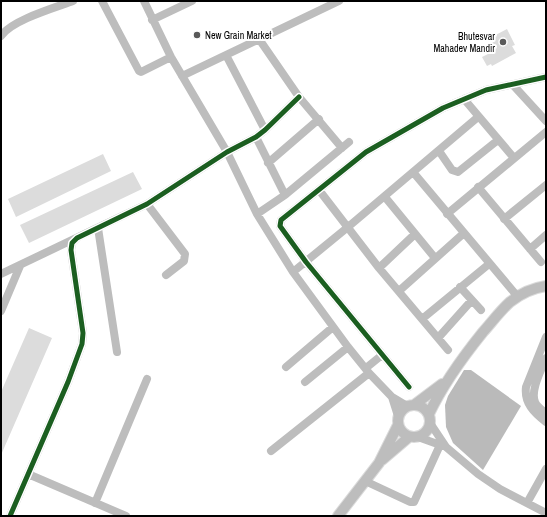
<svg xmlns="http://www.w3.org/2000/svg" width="547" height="517" viewBox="0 0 547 517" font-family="'Archivo Narrow',sans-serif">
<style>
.water{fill:#bababa}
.building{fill:#dcdcdc}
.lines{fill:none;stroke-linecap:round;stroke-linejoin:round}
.major-casing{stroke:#dbdbdb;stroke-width:12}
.minor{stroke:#bdbdbd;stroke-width:8}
.major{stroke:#bdbdbd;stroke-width:10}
.cycleway-casing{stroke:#fff;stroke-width:8}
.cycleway{stroke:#1b5e20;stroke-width:5}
.poi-dot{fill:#595959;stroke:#fff;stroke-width:1.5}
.labels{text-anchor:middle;stroke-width:4;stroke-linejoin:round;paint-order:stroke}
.poi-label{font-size:10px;fill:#000;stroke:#fff;text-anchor:start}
</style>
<rect width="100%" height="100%" fill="#fff"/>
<!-- water -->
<path class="water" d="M464,370h7l50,36 -38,64 -30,-27 -7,-16 -1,-22 3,-9z"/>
<!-- building -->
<path class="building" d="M507,29l8,16 -3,1 4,7 -24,13 -1,-2 -4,2 -5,-9 12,-6 -6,-12z
M103,154l8,17 -95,46 -8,-18z
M133,172l9,17 -113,54 -9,-18z
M29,328l23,10 -51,117v-63z"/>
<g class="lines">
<defs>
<path id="major" d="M398 421a16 16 0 1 1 32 0a16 16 0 1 1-32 0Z
M414,405l28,-21
M429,414c14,-30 33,-56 54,-82 9,-10 17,-21 27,-30 10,-8 23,-14 36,-16
M382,460l27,-23
M338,516l41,-53 19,-38"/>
</defs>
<!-- major casing -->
<use href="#major" class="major-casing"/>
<!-- minor -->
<path class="minor" d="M102,1l37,70 2,1 30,-15
M144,1l27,56 56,95 30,62 36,58 55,75 21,26 23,24 15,9
M152,20l40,-19
M1,36c11,-16 53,-28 72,-35
M259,39l40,58 43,51
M226,55l39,75
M182,76l157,-75
M513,85l33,36
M464,99l50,59
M256,137l29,58
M439,151l13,19 6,2 40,-32
M268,163l51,-44
M413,172l105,125
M478,187l63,75
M319,190l60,78 69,82
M385,197l50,61
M147,204l38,50 -1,7 -18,14
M257,214l28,-19 64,-53
M447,214l99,-82
M504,219l42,-34
M98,228l19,124
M530,249l16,-14
M379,268l36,-34
M293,272l55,-45 130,-110
M1,274l146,-70 80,-52 29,-15 9,-7 34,-33
M460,287l21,23
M399,291l65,-58
M1,311l19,-45
M422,319l67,-55
M546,337l-20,50c-2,16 8,26 20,35
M438,338l34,-38
M546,358c-4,11 -16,32 -11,44 2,5 7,8 11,11
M286,367l47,-40
M366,368l16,-13
M305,382l43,-35
M409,387l-103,-125 -26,-36 1,-6 85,-68 77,-44 43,-18 60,-13
M392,397l6,19
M430,423l16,24 32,27 22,15 46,24
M418,437l25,9
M271,451l98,-78
M28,474l98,42
M365,481l45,21h4l26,-57
M95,503l52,-124
M527,503l19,-34
M10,516l58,-134 14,-38 1,-11 -12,-83 1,-7 5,-5"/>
<!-- major -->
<use href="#major" class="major"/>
<defs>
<path id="cycleway" d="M409,387l-103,-125 -26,-36 1,-6 85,-68 77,-44 43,-18 60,-13
M10,516l58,-134 14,-38 1,-11 -12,-83 1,-7 5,-5 70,-34 80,-52 29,-15 9,-7 34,-33"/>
</defs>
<!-- cycleway casing -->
<use href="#cycleway" class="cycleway-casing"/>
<!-- cycleway -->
<use href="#cycleway" class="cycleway"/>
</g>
<!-- markers -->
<g class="poi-dot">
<circle cx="197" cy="35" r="4"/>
<circle cx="503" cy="42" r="4"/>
</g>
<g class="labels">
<!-- poi labels -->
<g class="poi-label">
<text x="205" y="39">New Grain Market</text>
<text x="495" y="40" text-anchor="end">Bhutesvar<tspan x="495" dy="12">Mahadev Mandir</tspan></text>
</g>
</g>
<!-- border -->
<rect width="547" height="517" fill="none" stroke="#000000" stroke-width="4"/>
</svg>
